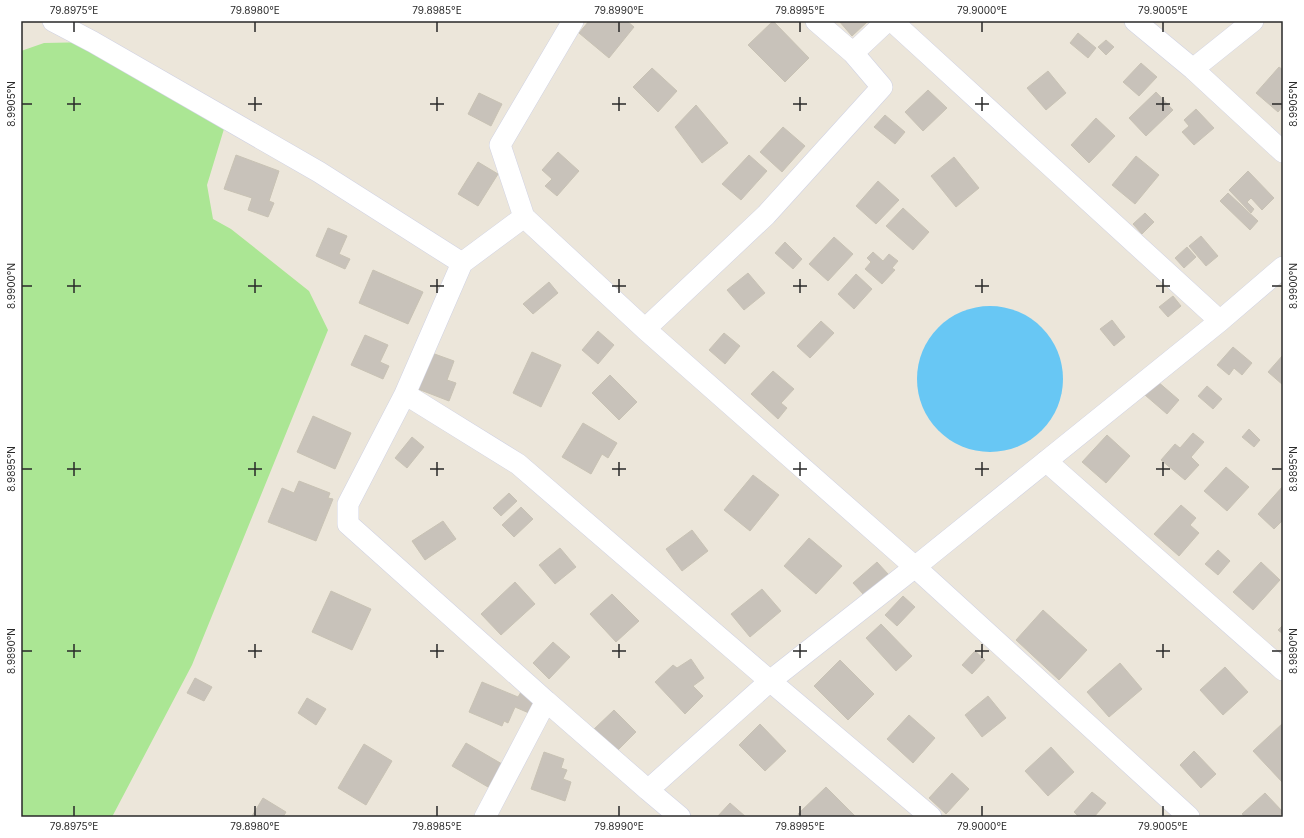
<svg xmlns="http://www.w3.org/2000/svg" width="1304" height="838" viewBox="0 0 1304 838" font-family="Inter,sans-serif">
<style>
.green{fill:#abe694}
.water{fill:#68c7f4}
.building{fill:#c8c2ba;stroke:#c8c2b4}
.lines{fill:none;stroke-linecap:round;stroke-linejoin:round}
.street-casing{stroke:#d0d2e3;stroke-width:22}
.street{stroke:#fff;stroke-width:21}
.ticks{fill:none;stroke:#292929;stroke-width:1.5}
.neatline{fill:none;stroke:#292929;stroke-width:1.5}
.ticks-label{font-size:10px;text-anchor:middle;fill:#292929}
</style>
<rect width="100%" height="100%" fill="#ece6da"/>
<!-- green -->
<path class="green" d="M93,42l134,77 -20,66 6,34 18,10 78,62 19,39 -136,335 -80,152h-91v-766l23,-8z"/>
<!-- water -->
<path class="water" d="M917 379a73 73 0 1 1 146 0a73 73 0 1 1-146 0Z"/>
<!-- building -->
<path class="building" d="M589,21h38l7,6 -25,31 -30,-25z
M773,21l36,37 -24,24 -37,-37z
M839,21h27l1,1 -15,14z
M1078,33l18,15 -8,10 -18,-15z
M1106,40l8,7 -8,8 -8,-8z
M1141,63l16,14 -18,19 -16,-14z
M1279,67l4,3v36l-5,6 -22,-19z
M652,68l25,23 -19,21 -25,-25z
M1048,71l18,22 -20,17 -19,-22z
M928,90l19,18 -24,23 -18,-19z
M1156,92l17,18 -27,26 -17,-18z
M479,93l23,11 -11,22 -23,-12z
M696,105l32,38 -26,20 -27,-36z
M1196,109l18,19 -20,17 -12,-13 7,-6 -5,-6z
M885,115l20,17 -10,12 -21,-17z
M1096,118l19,18 -26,27 -18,-18z
M783,127l22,19 -23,26 -22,-20z
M558,152l21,19 -22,25 -12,-10 7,-7 -10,-9z
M236,155l43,16 -10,30 5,2 -6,14 -20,-7 4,-12 -28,-9z
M749,155l18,16 -26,29 -19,-16z
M1136,156l23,19 -24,29 -23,-19z
M954,157l25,31 -23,19 -25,-31z
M478,162l20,12 -20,32 -20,-12z
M1248,171l26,27 -12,12 -11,-12 -4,4 7,7 -3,4 -22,-23z
M878,181l21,19 -23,24 -20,-18z
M1228,193l30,28 -8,9 -30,-29z
M903,208l26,24 -16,18 -27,-24z
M1145,213l9,9 -12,12 -9,-10z
M328,228l19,8 -8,18 11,5 -5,10 -29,-13z
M1201,236l17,20 -12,10 -17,-20z
M834,237l19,17 -25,27 -19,-17z
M785,242l17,17 -9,10 -18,-16z
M1187,247l9,10 -12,11 -9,-10z
M873,252l10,9 6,-7 9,7 -6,7 3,2 -13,14 -17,-15 6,-7 -4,-4z
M373,270l50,22 -15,32 -49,-21z
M748,273l17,20 -21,17 -17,-20z
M856,274l16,15 -18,20 -16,-15z
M549,282l9,11 -25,21 -10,-10z
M1173,296l8,10 -13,11 -9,-10z
M1112,320l13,17 -11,9 -14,-17z
M821,321l13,12 -24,25 -13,-12z
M598,331l16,14 -16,19 -16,-14z
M724,333l16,13 -15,18 -16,-14z
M365,335l23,10 -8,17 9,4 -6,13 -32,-14z
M1233,347l19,16 -10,12 -8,-7 -5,7 -12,-10z
M429,352l25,9 -7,19 9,3 -7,18 -31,-12z
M532,352l29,13 -20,42 -28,-14z
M1283,355v30l-15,-13z
M773,371l21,18 -13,14 6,5 -9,11 -27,-25z
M610,375l27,27 -18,18 -27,-27z
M1157,381l22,19 -12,14 -22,-19z
M1207,386l15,13 -9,10 -15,-13z
M313,416l38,17 -16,36 -38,-17z
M583,423l34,20 -9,15 -6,-4 -11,20 -29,-17z
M1249,429l11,11 -6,7 -12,-10z
M1193,433l11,9 -13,15 8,8 -14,15 -24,-20 14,-16 5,4z
M1107,435l23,21 -24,27 -24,-21z
M412,437l12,10 -17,21 -12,-10z
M1226,467l23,20 -22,24 -23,-20z
M753,475l26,20 -29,36 -26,-21z
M299,481l31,12 -2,5 5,1 -17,42 -48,-19 14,-34 12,5z
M1283,486v34l-9,9 -16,-15z
M509,493l8,8 -16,15 -8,-8z
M1181,505l15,13 -6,7 9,8 -20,23 -25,-22z
M521,507l12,12 -19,18 -12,-12z
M443,521l13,18 -31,21 -13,-19z
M692,530l16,21 -26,20 -16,-22z
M809,538l33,28 -26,28 -32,-28z
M560,548l16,19 -21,17 -16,-19z
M1218,550l12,11 -12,14 -13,-11z
M877,562l11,12 -24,21 -11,-12z
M1261,562l19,18 -27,30 -20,-18z
M515,582l20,22 -34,31 -20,-21z
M762,589l19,22 -31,26 -19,-23z
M331,591l40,18 -19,41 -40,-18z
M612,594l27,27 -23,21 -26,-28z
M903,596l12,11 -18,19 -12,-11z
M1043,610l44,40 -28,30 -43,-40z
M881,624l31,32 -16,15 -30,-33z
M1283,625v9l-5,-4z
M553,642l17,15 -21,22 -16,-16z
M975,651l10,9 -13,14 -10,-9z
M691,659l13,19 -11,8 10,10 -18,18 -30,-32 18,-17 4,3z
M840,660l34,34 -26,26 -34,-34z
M1120,663l22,26 -33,28 -22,-25z
M1225,667l23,25 -25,23 -23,-25z
M195,678l17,9 -8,14 -17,-8z
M482,682l36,15 3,-5 15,6 -7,15 -14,-6 -7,16 -4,-2 -2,5 -33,-14z
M988,696l18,22 -24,19 -17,-22z
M307,698l19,11 -10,16 -18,-12z
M614,710l22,22 -22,22 -22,-23z
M909,715l26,23 -22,25 -26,-24z
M1283,723v60l-30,-32z
M760,724l26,27 -21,20 -26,-26z
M466,743l36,21 -14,23 -36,-21z
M364,744l28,17 -26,44 -28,-17z
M1051,747l23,25 -26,24 -23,-25z
M1194,751l22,23 -15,14 -21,-23z
M544,752l20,7 -3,9 6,2 -4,9 8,3 -6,19 -34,-12z
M952,773l17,16 -23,25 -17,-16z
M826,787l29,29 -1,1h-54l-2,-3z
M1092,792l14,11 -12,14h-15l-5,-5z
M1265,793l18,19 -5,5h-33l-3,-3z
M263,798l23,14 -3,5 -31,-1z
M730,803l16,14h-29z"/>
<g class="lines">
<defs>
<path id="street" d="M53,21l40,21 226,130 143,91 62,-46
M573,21l-73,124 24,72 121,112
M816,21l37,32
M887,21l-34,32 29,34 -116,128 -121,114 270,238 -145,114 161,136
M892,21l328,300
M1135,21l58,48 90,83
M1193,69l60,-48
M462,263l-57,131 113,70 252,217 -122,109 32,27
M405,394l-57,110v20l198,177
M1046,461l237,209
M485,817l61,-116 102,89
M1189,817l-274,-250 305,-246 63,-54"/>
</defs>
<!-- street casing -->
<use href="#street" class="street-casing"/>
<!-- street -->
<use href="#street" class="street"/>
</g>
<!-- ticks -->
<path class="ticks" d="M74,22v10M255,22v10M437,22v10M619,22v10M800,22v10M982,22v10M1163,22v10M74,97v14M255,97v14M437,97v14M619,97v14M800,97v14M982,97v14M1163,97v14M22,104h10M67,104h14M248,104h14M430,104h14M612,104h14M793,104h14M975,104h14M1156,104h14M1272,104h10M74,279v14M255,279v14M437,279v14M619,279v14M800,279v14M982,279v14M1163,279v14M22,286h10M67,286h14M248,286h14M430,286h14M612,286h14M793,286h14M975,286h14M1156,286h14M1272,286h10M74,462v14M255,462v14M437,462v14M619,462v14M800,462v14M982,462v14M1163,462v14M22,469h10M67,469h14M248,469h14M430,469h14M612,469h14M793,469h14M975,469h14M1156,469h14M1272,469h10M74,644v14M255,644v14M437,644v14M619,644v14M800,644v14M982,644v14M1163,644v14M22,651h10M67,651h14M248,651h14M430,651h14M612,651h14M793,651h14M975,651h14M1156,651h14M1272,651h10M74,806v10M255,806v10M437,806v10M619,806v10M800,806v10M982,806v10M1163,806v10"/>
<!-- border -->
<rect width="1304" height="838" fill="none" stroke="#ffffff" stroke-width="44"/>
<rect x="22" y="22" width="1260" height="794" class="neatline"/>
<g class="ticks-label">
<text x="74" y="14">79.8975°E</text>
<text x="255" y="14">79.8980°E</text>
<text x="437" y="14">79.8985°E</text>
<text x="619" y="14">79.8990°E</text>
<text x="800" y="14">79.8995°E</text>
<text x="982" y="14">79.9000°E</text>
<text x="1163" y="14">79.9005°E</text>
<text transform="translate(11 104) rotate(-90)" y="4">8.9905°N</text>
<text transform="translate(1293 104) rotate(-90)" y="4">8.9905°N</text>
<text transform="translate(11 286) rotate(-90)" y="4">8.9900°N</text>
<text transform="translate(1293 286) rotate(-90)" y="4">8.9900°N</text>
<text transform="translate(11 469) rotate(-90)" y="4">8.9895°N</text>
<text transform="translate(1293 469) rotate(-90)" y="4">8.9895°N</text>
<text transform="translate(11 651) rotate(-90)" y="4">8.9890°N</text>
<text transform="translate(1293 651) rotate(-90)" y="4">8.9890°N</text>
<text x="74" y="830">79.8975°E</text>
<text x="255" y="830">79.8980°E</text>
<text x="437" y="830">79.8985°E</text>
<text x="619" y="830">79.8990°E</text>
<text x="800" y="830">79.8995°E</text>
<text x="982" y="830">79.9000°E</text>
<text x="1163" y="830">79.9005°E</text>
</g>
</svg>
